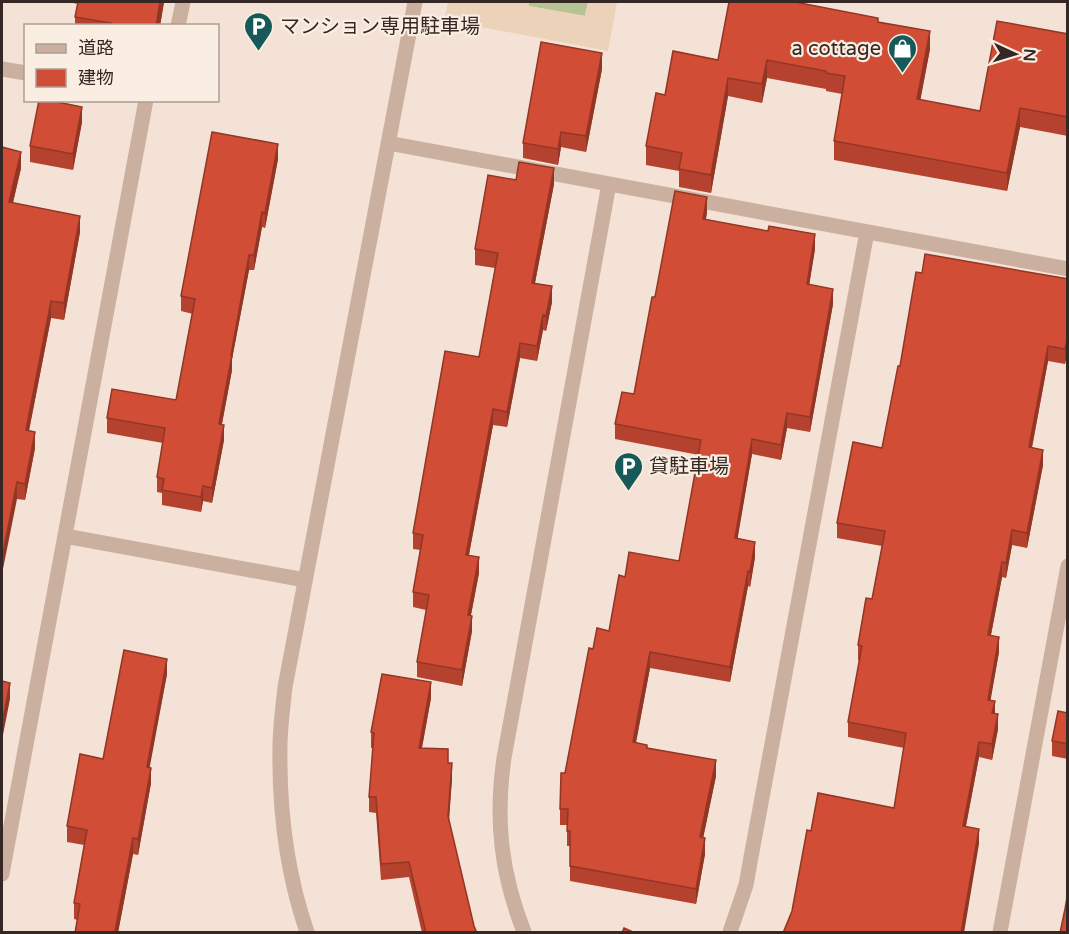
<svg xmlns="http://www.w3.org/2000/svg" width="1069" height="934" viewBox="0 0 1069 934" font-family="'Varela Round','Noto Sans JP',sans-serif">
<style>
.green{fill:#b7c394}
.plaza{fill:#edd2ba}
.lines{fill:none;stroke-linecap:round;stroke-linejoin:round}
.minor{stroke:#cbb0a0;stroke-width:15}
.wall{fill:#b4422e}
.shaded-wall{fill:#923625}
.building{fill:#d14d35;stroke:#923625;stroke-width:1.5}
.labels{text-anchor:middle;stroke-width:4.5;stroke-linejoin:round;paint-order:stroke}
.poi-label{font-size:20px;fill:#352824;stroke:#faede1;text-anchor:start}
</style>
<rect width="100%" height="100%" fill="#f3e2d5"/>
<!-- green -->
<path class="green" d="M529,2h59l-3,14 -57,-10z"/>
<!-- plaza -->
<path class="plaza" d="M448,2h81v4l56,10 3,-14h29l-9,49 -164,-31z"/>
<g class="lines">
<!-- minor -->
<path class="minor" d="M178,26l5,-24
M2,69l24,4
M388,143l680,126
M65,536l240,44
M2,874l144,-774
M307,932c-20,-58 -28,-123 -27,-185 0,-20 3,-40 5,-60l130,-685
M524,932c-23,-59 -29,-112 -20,-174l105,-574
M730,932l16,-47 5,-28 116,-625
M1000,932l68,-366"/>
</g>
<!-- wall -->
<path class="wall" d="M68,2h96l-4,24h-85v-9l3,-13z
M798,2v1l80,19 52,27 -10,51 60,11 88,-77v102l-48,-9 -13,64 -173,-31v-19l8,-47 -16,-3v-2l-59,-11 -5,25 -34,-7 -17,97 -32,-6v-16l-33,-6v-19l72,-86z
M602,69l-16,83 -25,-5 -3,18 -35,-7v-15z
M82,122l-9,48 -43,-8v-16z
M2,147l19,21 -8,35 67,29 -16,88 -13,-2 -22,112 6,18 -10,52 -8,-1z
M278,159l-13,69 -3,-1 -8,43h-5l-17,89v11l-10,54 2,16 -12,63 -9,-2 -2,11 -39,-7v-12l-5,-1v-15l6,-34 -56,-10v-15l69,-18 17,-86 -12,-3v-15z
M516,180l38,4 -19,99 17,19 -6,29 -3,-1 -6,31 -17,-3 -13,69 -14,-2 -24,130 10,18 -8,42 1,16 -10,55 -45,-9v-15l9,-52 -13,-3v-15l8,-42 -8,-1v-16l66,-176 16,-89 -20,-3v-16z
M707,212l-1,7 109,30 -6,35 24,20 -23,128 -23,-4 -6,32 -29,-6 -15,85 18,18 -5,30 -2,-1 -18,96 -80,-14 -14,75 80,33 -13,62 2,16 -9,50 -126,-23v-35h-3v-21h-7v-16l5,-36 28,-124 16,-18 16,-54 54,-16 20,-106 -84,-16v-15l19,-30 21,-97z
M922,273l146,6v70l-3,15 -17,-3 -16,87 11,17 -16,83 -15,-3 -6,33 -4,-1 -11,58 8,17 -9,48 5,14 3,15 -6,31 -13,-3 -13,69 13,18 -187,67 19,-80 83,-23 10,-60 -56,-11v-15l12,-61 -2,-1v-15l14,-46 10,-53 -45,-8v-15l45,-75 18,-82z
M167,674l-18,93 2,16 -13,72 -5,-1 -15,78 -44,-13v-16l10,-58 -17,-3v-16l36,-67z
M431,698l-9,50 26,15 4,15 -3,42 25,106 3,7h-55l-13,-56 -28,3 -5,-67 -7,-1v-15l4,-49h-2v-16z
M1068,713v46l-16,-3v-15z"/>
<!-- shaded-wall -->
<path class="shaded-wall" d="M160,2h4l-4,24h-4z
M930,31v18l-13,69v-19z
M602,53v16l-16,83v-16z
M767,60v18l-5,25v-19z
M728,78v18l-17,97v-18z
M82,107v15l-9,48v-16z
M1020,108v19l-13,64v-18z
M561,132v15l-3,18v-16z
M278,144v15l-13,69v-15z
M21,152v16l-12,51v-17z
M554,168v16l-22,114v-15z
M707,197v15l-4,22v-15z
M262,212v15l-8,43v-15z
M80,216v16l-16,88v-17z
M815,234v15l-8,50v-15z
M249,255v15l-17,89v11l-13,69v-15l12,-69z
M552,286v16l-6,29v-15z
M833,289v15l-23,128v-15z
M51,301v17l-25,128v-16z
M543,315v15l-6,31v-15z
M1068,334v15l-3,15v-15z
M520,343v15l-13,69v-15z
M1048,346v15l-19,101v-15z
M493,409v16l-27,145v-15z
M787,413v15l-6,32v-15z
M224,425v15l-12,63v-15z
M35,432v16l-10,52v-16z
M752,439v15l-17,100v-16z
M1043,450v15l-16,83v-15z
M17,482v17l-15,75v-16z
M203,486v15l-2,11v-15z
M1012,530v15l-6,33v-15z
M755,542v15l-5,30v-15z
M479,557v16l-11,57v-15z
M1002,562v15l-14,73v-15z
M748,571v15l-18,96v-15z
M472,616v15l-10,55v-16z
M999,637v15l-11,63v-15z
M650,652v16l-17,89v-15z
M167,659v15l-20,108v-15z
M431,682v16l-12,65v-15z
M10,683v16l-8,41v-16z
M995,701v15l-3,-3z
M998,714v15l-6,31v-16z
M979,742v15l-16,84v-15z
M716,760v16l-16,77v-16z
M452,763v15l-4,54v-16z
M151,768v15l-13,72v-16z
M979,829v15l-15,89h-3z
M133,838v16l-15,79h-3z
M705,838v16l-9,50v-15z"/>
<!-- building -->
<path class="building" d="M78,2h82l-4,24h-46l1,-3 -36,-6z
M729,2h66l83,16v4l52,9 -13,68 63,12 17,-90 71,13v83l-48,-9 -13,65 -173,-32 11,-65 -19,-3v-2l-59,-11 -5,24 -34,-6 -17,97 -32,-6 3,-16 -36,-7 10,-53 9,2 8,-44 45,9z
M541,42l61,11 -16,83 -25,-4 -3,17 -35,-6z
M39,100h9l34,7 -9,47 -43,-8z
M212,132l66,12 -13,69 -3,-1 -8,43h-5l-18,100h1l-13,69 5,1 -12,63 -9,-2 -2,11 -39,-7 2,-11 -7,-2 8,-49 -58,-10 5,-29 64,11 19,-101 -14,-3z
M2,147l19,5 -12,50 71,14 -16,87 -13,-2 -25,129 9,2 -10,52 -8,-2 -15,76z
M519,162l35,6 -22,115 20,3 -6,30 -3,-1 -6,31 -17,-3 -13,69 -14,-3 -27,146 13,2 -11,58 4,1 -10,54 -45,-8 12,-67 -16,-3 10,-57 -10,-2 32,-182 34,6 19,-104 -23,-4 13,-74 28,5z
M675,191l32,6 -4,22 65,12 1,-5 46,8 -8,50 26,5 -23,128 -23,-4 -6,32 -29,-6 -17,99 20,4 -5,30 -2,-1 -18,96 -80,-15 -17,90 14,3v3l69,12 -16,77 5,1 -9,51 -126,-23v-35h-3l1,-22h-8l1,-36h4l24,-125 4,1 4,-21 12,3 10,-56 6,2 4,-25 50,9 22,-121 -86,-16 7,-32 12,2 18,-97h3z
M925,254l143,25v55l-3,15 -17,-3 -19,101 14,3 -16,83 -15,-3 -6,33 -4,-1 -14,73 11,2 -11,63 7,1 -3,12 6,1 -6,30 -13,-2 -16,84 16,3 -18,104h-178l9,-22 15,-81 4,1 7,-38 76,15 12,-75 -58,-11 14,-76 -4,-1 8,-47 6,1 13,-68 -48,-8 16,-81 29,6 16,-82h2l16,-94 6,1z
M124,650l43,9 -20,108 4,1 -13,71 -5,-1 -18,93 6,2h-46l5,-29 -6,-1 13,-73 -20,-4 13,-72 23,5z
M382,674l49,8 -12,66 29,1v14h4l-4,53 26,110 3,7h-51l-17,-71 -28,2 -5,-67h-7l5,-64 -3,-1z
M2,681l8,2 -8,41z
M1058,711l10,2v31l-16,-3z
M1068,892v41h-8l5,-24z
M624,928l11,5h-13z"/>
<!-- icons -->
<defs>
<symbol id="parking-pin" viewBox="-11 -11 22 30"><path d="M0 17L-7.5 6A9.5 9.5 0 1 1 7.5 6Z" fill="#165958" stroke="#faede1"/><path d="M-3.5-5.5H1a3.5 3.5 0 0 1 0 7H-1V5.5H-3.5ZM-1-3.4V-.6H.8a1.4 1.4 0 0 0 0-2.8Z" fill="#fff"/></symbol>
<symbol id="shop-pin" viewBox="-11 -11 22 30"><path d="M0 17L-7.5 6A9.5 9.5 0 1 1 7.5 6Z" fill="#165958" stroke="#faede1"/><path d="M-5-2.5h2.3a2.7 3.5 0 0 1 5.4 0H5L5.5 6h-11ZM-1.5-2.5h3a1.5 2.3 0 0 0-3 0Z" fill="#fff"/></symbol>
</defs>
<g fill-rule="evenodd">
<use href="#parking-pin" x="242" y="10" width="33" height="45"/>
<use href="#shop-pin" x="886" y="32" width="33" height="45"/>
<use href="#parking-pin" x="612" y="450" width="33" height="45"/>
</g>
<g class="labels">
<!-- poi labels -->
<g class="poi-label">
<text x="280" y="33">マンション専用駐車場</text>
<text x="881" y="55" text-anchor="end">a cottage</text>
<text x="649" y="473">貸駐車場</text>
</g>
</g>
<!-- border -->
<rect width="1069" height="934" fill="none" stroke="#352824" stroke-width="6"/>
<!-- legend -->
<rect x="24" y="24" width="195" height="78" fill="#faede1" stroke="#ab9e95" stroke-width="1.5"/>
<rect x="36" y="44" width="30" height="9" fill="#cbb0a0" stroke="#ab9e95" stroke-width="1.5"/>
<text x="78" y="54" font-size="18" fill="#352824">道路</text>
<rect x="36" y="69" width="30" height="18" fill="#d14d35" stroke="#ab9e95" stroke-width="1.5"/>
<text x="78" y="84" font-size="18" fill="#352824">建物</text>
<!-- north arrow -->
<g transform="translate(1015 54) rotate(94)" stroke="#faede1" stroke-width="4.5" paint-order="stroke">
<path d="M0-4.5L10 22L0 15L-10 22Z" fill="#352824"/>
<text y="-9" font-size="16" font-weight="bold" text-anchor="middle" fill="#352824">N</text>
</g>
</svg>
